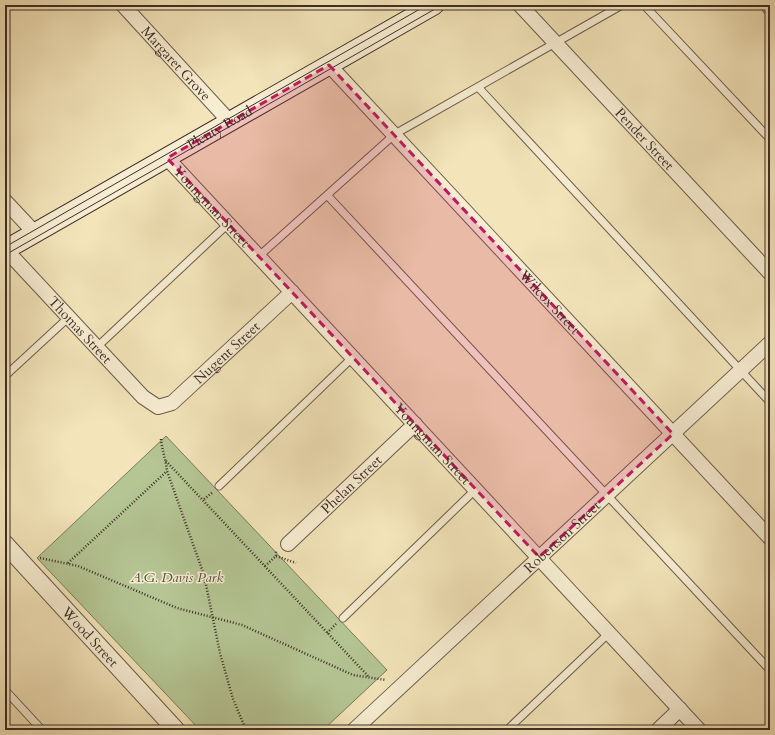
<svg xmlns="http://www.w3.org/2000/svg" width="775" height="735" viewBox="0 0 775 735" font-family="Cardo,serif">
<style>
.park{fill:#b5c594;stroke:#797a5d}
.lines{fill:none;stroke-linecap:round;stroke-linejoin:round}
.service-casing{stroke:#6a5c4b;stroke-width:9}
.minor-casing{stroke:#6a5c4b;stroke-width:16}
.tertiary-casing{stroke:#6a5c4b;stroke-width:19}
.secondary-casing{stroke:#3d2e26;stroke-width:21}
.path{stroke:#3d2e26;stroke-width:2.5;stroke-dasharray:1 2;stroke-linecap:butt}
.service{stroke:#f7edd2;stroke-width:7}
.minor{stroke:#f7edd2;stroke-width:14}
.tertiary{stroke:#f7edd2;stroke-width:17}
.secondary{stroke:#f7edd2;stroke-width:19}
.tram{stroke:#3d2e26;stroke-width:1}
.marked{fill:#c2185b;fill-opacity:0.2;stroke:#c2185b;stroke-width:3;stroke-dasharray:8 5;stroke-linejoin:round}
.labels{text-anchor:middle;stroke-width:3;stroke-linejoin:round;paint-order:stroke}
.street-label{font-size:14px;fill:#3d2e26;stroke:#f7edd2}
.park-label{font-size:14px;font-style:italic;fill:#554c3c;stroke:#f7edd2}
</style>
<rect width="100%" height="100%" fill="#f3e4b9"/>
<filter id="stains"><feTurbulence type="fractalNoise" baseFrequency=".005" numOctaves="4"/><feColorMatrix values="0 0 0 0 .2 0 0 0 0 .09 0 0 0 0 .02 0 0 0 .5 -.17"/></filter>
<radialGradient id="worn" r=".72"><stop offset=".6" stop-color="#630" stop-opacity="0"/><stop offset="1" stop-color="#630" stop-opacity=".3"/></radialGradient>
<!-- park -->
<path class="park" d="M166,436l221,234 -64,60h-123l-163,-172z"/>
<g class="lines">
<defs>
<path id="service" d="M644,5l126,134
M478,87l292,315
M327,195l443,475
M259,256l136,-122 227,-129
M97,347l132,-124
M5,376l64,-59
M219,486l134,-129
M343,618l133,-129
M5,690l37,40
M507,730l102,-97"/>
<g id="minor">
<path id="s1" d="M123,5l107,117"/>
<path id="s2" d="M520,5l250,268"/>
<path d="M768,5l2,3"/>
<path id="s3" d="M329,65l441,473"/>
<path id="s4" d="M167,158l532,572"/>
<path d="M5,201l30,32"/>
<path id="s5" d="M6,250l137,147 15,10 14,-4 120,-111"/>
<path id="s6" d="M288,544l127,-120"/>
<path id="s7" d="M354,730l416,-387"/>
<path d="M658,730l22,-21"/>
</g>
<g id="tertiary">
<path id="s8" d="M5,544l171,186"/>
</g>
<g id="secondary">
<path id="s9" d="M5,250l429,-245"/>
</g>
</defs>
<!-- service casing -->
<use href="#service" class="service-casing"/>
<!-- minor casing -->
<use href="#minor" class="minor-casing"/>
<!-- tertiary casing -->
<use href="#tertiary" class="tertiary-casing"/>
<!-- secondary casing -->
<use href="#secondary" class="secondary-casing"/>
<!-- path -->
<path class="path" d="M161,439c1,11 5,21 6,32l37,104 16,78 13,46 13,31
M166,461l202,215
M204,499l9,-7
M276,556l20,7
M40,558l38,8 99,42 65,17 111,50 33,5
M68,563l99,-92
M265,566l11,-10v-5
M327,633l9,-9"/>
<!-- service -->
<use href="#service" class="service"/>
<!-- minor -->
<use href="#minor" class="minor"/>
<!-- tertiary -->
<use href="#tertiary" class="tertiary"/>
<!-- secondary -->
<use href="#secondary" class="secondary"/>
<!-- tram -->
<path class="tram" d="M5,247l422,-242
M5,255l437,-250"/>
</g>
<!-- marked area -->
<path class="marked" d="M329,65l344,369 -134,123 -372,-399z"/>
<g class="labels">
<!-- street labels -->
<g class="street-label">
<text dy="5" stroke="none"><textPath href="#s1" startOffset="79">Margaret Grove</textPath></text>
<text dy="5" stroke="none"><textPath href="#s9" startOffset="247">Plenty Road</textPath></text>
<text dy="5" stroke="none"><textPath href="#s2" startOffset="183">Pender Street</textPath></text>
<text dy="5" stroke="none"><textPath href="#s4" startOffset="66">Youngman Street</textPath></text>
<text dy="5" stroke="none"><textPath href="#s3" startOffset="324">Wilcox Street</textPath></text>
<text dy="5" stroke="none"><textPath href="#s5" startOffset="109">Thomas Street</textPath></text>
<text dy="5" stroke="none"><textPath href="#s5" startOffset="308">Nugent Street</textPath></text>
<text dy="5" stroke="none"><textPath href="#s4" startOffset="390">Youngman Street</textPath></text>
<text dy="5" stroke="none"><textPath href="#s6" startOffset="87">Phelan Street</textPath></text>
<text dy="5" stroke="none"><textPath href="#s7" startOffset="284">Robertson Street</textPath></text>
<text dy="5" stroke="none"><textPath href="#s8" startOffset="126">Wood Street</textPath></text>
</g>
<!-- park labels -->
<g class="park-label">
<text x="177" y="582">A.G. Davis Park</text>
</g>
</g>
<!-- margin -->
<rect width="775" height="735" fill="none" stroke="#f3e4b9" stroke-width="20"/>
<rect x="6" y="6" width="763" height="723" fill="none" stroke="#3d2e26" stroke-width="2"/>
<rect x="10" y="10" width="755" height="715" fill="none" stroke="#3d2e26"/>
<rect width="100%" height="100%" filter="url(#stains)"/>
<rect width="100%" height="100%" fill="url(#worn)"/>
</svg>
